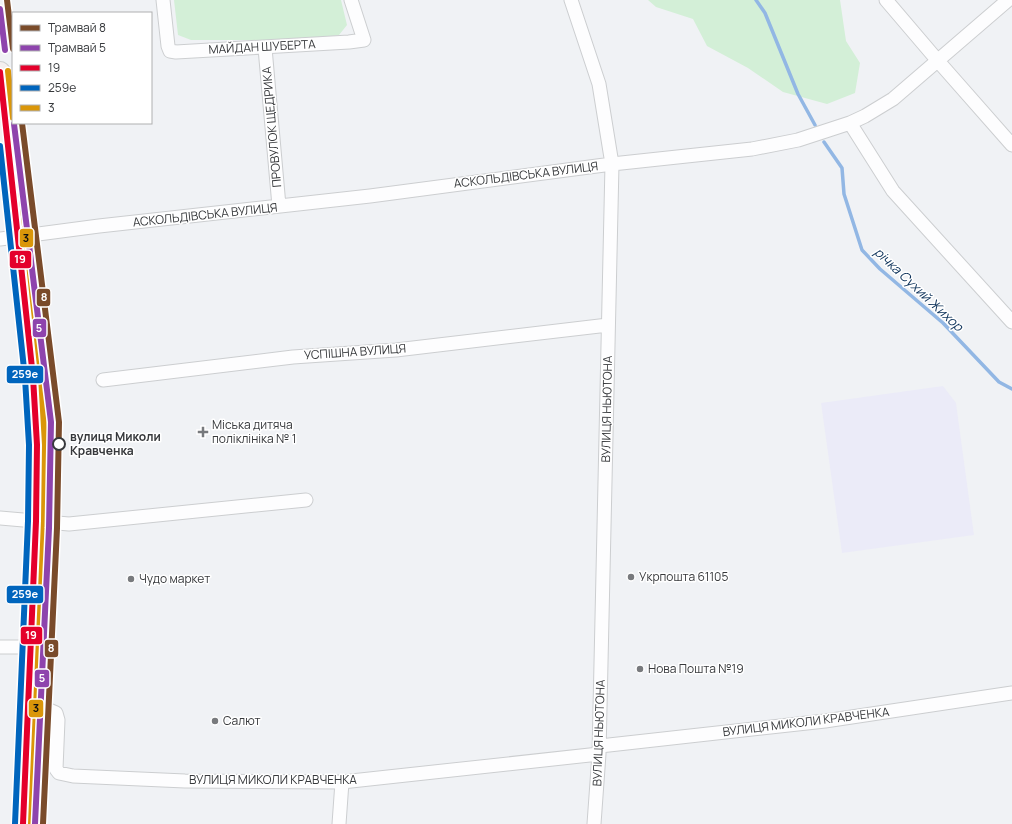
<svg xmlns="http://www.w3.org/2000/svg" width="1012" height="824" viewBox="0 0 1012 824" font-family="Manrope,sans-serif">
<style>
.education{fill:#ebebf8}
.green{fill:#d3efd7}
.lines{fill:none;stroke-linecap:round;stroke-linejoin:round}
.stream{stroke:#92b7e4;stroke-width:3.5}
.minor-casing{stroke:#ccced0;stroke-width:15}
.primary-casing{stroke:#cecfd0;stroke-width:22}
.minor{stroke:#fdfdfe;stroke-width:13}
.primary{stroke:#f4efef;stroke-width:20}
.bus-1-casing{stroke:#fff;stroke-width:9}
.bus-2-casing{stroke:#fff;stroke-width:9}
.bus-3-casing{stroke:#fff;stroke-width:9}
.bus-1{stroke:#e4002b;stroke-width:6}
.bus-2{stroke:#0065bd;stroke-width:6}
.bus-3{stroke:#da9609;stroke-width:6}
.tram-1-casing{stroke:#fff;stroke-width:9}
.tram-2-casing{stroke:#fff;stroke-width:9}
.tram-1{stroke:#7a4b2a;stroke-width:6}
.tram-2{stroke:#8e44ad;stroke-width:6}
.poi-dot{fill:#787a7d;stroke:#fff;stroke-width:1.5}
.stop-dot{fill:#fff;stroke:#37393c;stroke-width:2}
.labels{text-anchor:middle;stroke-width:3;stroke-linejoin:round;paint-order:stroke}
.street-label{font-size:12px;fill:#37393c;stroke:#fff}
.poi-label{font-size:12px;fill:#37393c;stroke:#fff;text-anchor:start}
.stop-label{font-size:12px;font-weight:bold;fill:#37393c;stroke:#fff;text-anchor:start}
.water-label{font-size:13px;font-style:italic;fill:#0c3159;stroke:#fff}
.line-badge{stroke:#fff;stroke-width:1.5}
.badge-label{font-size:11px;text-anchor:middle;font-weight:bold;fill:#fff}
.pale-badge-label{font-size:11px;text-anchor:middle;font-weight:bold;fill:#111}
</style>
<rect width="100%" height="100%" fill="#f0f2f5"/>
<!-- education -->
<path class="education" d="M943,386l13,17 18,132 -132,18 -21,-150z"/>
<!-- green -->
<path class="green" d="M174,0h167l6,25 -8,10 -28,5h-120l-13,-5z
M648,0h192l6,41 14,22 -5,30 -28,11 -44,-12 -35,-24 -41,-22 -14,-27 -37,-12z"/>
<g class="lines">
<!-- stream -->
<path class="stream" d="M756,0l9,13 33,81 17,31
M824,142l18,26 2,26 18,56 18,19 63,54 56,59 13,7"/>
<defs>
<path id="minor" d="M163,0l5,46 2,5 6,1 173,-10 15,-2 -13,-40
M571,0l28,84 13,80 -13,590 -5,70
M886,0l52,61 74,84
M265,48l14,158
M850,123l43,68 119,131
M0,239l99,-13 271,-30 242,-32 140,-15 46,-9 52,-17 15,-7 28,-17 115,-99
M103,380l190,-23 103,-7 212,-25
M0,518l69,6 237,-24
M0,647h31
M28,709l21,1 7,3 2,7 -2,49 3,4 14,3 112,5 157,1 257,-28
M600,746l225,-25 187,-28
M339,824l3,-42"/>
<path id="primary" d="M0,72l33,305 4,68 -1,76 -13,303"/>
</defs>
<!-- minor casing -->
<use href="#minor" class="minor-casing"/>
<!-- primary casing -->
<use href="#primary" class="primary-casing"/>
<!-- minor -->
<use href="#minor" class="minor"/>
<!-- primary -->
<use href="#primary" class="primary"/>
<defs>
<path id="bus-1" d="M0,72l33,305 4,68 -1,76 -13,303"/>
<path id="bus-2" d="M0,146l25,232 4,67 -1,76 -13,303"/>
<path id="bus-3" d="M8,71l5,47
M14,123l27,253 4,69 -1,76 -13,303"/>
</defs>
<!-- bus-1 casing -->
<use href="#bus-1" class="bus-1-casing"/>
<!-- bus-2 casing -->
<use href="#bus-2" class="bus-2-casing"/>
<!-- bus-3 casing -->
<use href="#bus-3" class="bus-3-casing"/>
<!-- bus-1 -->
<use href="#bus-1" class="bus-1"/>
<!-- bus-2 -->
<use href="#bus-2" class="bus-2"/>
<!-- bus-3 -->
<use href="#bus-3" class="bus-3"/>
<defs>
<path id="tram-1" d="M7,0l6,49
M22,123l37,299 -2,106 -14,296"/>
<path id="tram-2" d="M0,9l5,41
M14,124l37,298 -2,106 -14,296"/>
</defs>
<!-- tram-1 casing -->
<use href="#tram-1" class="tram-1-casing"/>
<!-- tram-2 casing -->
<use href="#tram-2" class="tram-2-casing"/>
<!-- tram-1 -->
<use href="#tram-1" class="tram-1"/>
<!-- tram-2 -->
<use href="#tram-2" class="tram-2"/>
</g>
<!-- markers -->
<g class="poi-dot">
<path d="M201 426h4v4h4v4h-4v4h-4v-4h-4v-4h4z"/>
<circle cx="631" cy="577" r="4"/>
<circle cx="131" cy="579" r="4"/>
<circle cx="640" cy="669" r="4"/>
<circle cx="215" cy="721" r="4"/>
</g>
<circle class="stop-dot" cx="59" cy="444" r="6"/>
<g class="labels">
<!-- street labels -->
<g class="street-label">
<text transform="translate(262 47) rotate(-3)" y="4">МАЙДАН ШУБЕРТА</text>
<text transform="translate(272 127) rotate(-95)" y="4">ПРОВУЛОК ЩЕДРИКА</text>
<text transform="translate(526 175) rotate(-7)" y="4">АСКОЛЬДІВСЬКА ВУЛИЦЯ</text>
<text transform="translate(205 215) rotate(-6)" y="4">АСКОЛЬДІВСЬКА ВУЛИЦЯ</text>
<text transform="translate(355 352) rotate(-4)" y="4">УСПІШНА ВУЛИЦЯ</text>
<text transform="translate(607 409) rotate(-89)" y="4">ВУЛИЦЯ НЬЮТОНА</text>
<text transform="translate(806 722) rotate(-7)" y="4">ВУЛИЦЯ МИКОЛИ КРАВЧЕНКА</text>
<text transform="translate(599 733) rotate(-88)" y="4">ВУЛИЦЯ НЬЮТОНА</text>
<text x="273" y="784">ВУЛИЦЯ МИКОЛИ КРАВЧЕНКА</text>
</g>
<!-- poi labels -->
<g class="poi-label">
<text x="212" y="429">Міська дитяча<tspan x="212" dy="14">поліклініка № 1</tspan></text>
<text x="639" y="581">Укрпошта 61105</text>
<text x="139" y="583">Чудо маркет</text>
<text x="648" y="673">Нова Пошта №19</text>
<text x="223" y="725">Салют</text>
</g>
<!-- stop labels -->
<g class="stop-label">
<text x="70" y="441">вулиця Миколи<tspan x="70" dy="14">Кравченка</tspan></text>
</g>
<!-- water labels -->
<g class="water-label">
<text transform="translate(919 289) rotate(43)" y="5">річка Сухий Жихор</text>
</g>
</g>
<g class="line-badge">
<rect x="19" y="228" width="15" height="20" rx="4" fill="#da9609"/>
<rect x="9" y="250" width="23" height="19" rx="4" fill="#e4002b"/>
<rect x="36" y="288" width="15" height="19" rx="4" fill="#7a4b2a"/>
<rect x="32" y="318" width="15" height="20" rx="4" fill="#8e44ad"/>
<rect x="6" y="365" width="38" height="19" rx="4" fill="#0065bd"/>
<rect x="6" y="585" width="38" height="19" rx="4" fill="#0065bd"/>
<rect x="20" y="626" width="23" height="19" rx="4" fill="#e4002b"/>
<rect x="44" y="639" width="15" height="19" rx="4" fill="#7a4b2a"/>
<rect x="34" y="669" width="16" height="19" rx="4" fill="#8e44ad"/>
<rect x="28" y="699" width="16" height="19" rx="4" fill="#da9609"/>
</g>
<g class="badge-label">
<text x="20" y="263">19</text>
<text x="44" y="301">8</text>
<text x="39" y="332">5</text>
<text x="25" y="378">259е</text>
<text x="25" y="598">259е</text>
<text x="31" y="639">19</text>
<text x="51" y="652">8</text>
<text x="42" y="682">5</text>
</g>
<g class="pale-badge-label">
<text x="26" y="242">3</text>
<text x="36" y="712">3</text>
</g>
<!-- legend -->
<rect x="12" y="12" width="140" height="112" fill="#ffffff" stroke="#afb0b1"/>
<rect x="20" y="25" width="20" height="6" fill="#7a4b2a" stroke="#afb0b1"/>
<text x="48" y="32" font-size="12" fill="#37393c">Трамвай 8</text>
<rect x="20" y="45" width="20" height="6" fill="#8e44ad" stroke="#afb0b1"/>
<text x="48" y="52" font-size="12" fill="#37393c">Трамвай 5</text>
<rect x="20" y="65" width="20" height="6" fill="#e4002b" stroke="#afb0b1"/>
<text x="48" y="72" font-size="12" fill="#37393c">19</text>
<rect x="20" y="85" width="20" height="6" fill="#0065bd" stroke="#afb0b1"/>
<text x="48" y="92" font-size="12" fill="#37393c">259е</text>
<rect x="20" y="105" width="20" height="6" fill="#da9609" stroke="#afb0b1"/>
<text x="48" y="112" font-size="12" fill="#37393c">3</text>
</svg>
